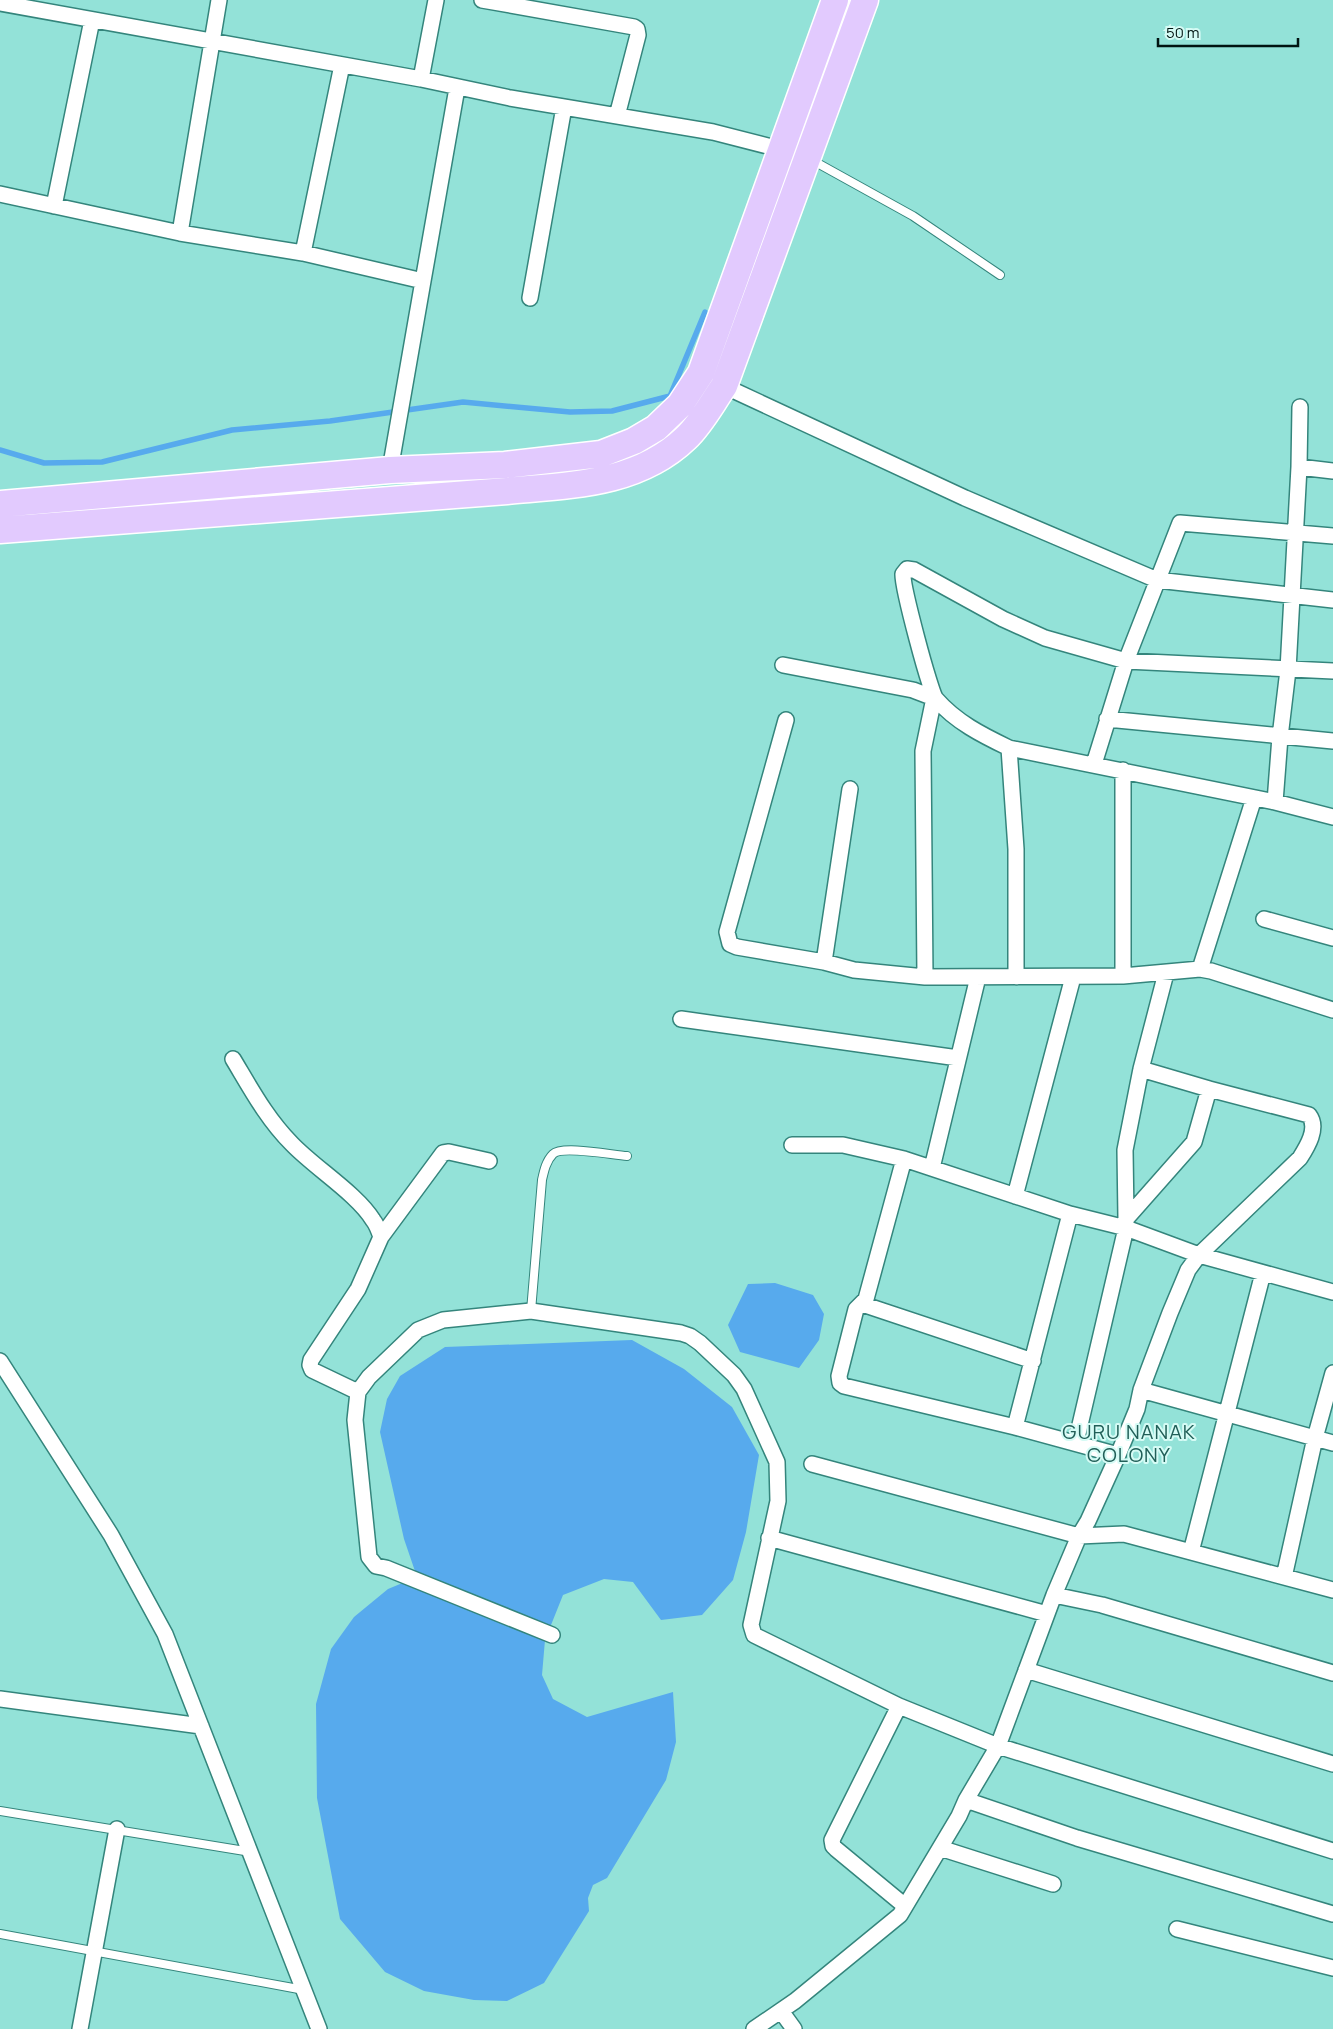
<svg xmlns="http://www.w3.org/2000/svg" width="1333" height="2029" viewBox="0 0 1333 2029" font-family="Manrope,sans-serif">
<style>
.water{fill:#57aaed}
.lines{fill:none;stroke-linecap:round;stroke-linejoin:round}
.stream{stroke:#57aaed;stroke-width:5.5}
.service-casing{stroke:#34857c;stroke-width:10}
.minor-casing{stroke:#34857c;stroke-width:18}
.trunk-casing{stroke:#fff;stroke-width:29}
.service{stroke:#fff;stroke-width:8}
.minor{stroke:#fff;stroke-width:15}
.trunk{stroke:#e2cafe;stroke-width:26}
.labels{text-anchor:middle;stroke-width:4;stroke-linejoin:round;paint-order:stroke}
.quarter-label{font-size:20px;letter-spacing:1px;fill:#215f58;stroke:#d5fbf5}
</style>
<rect width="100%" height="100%" fill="#93e2d8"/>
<!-- water -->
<path class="water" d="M775,1283l38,12 11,19 -5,26 -20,28 -59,-16 -12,-27 20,-41z
M632,1340l52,29 48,38 27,48 -13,77 -13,48 -31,35 -41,5 -28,-38 -29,-3 -41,16 -18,45 -3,35 11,24 34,18 86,-25 3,50 -10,38 -59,98 -14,7 -5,13 1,13 -45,72 -37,18 -33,-1 -50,-9 -39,-19 -45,-53 -23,-121 -1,-94 15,-55 23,-32 34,-28 29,-12 -13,-38 -24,-107 7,-33 13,-23 45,-29z"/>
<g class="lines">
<!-- stream -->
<path class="stream" d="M0,450l44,13 58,-1 130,-32 98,-9 133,-19 107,10 42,-1 58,-15 35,-84"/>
<defs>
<path id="service" d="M810,159l103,57 87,59
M531,1311l11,-131c2,-9 4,-19 11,-26 9,-9 59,1 74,2
M0,1811l251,41
M0,1934l304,56"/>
<path id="minor" d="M482,0l152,27 3,2 1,6 -21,81
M0,3l421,76 89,19 203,34 74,19
M421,79l15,-79
M0,194l180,39 123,20 120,28 -33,189
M54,206l38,-186
M180,233l39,-233
M303,253l39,-188
M423,281l34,-193
M530,298l34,-191
M724,386l241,112 192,82 176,20
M1299,467l34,4
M783,665l130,25 21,8 -11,53 2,226
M1333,671l-207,-10 -81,-23 -42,-19 -89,-49 -7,-1 -4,5c-1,12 27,118 33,125 20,23 46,36 73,49l266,54 58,15
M1107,719l226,22
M786,720l-59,212 3,12 7,3 87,15 30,8 71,7 198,-1 77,-7 11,2 122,39
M1009,748l7,101v128
M1094,764l32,-103 54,-138 153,13
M1275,802l5,-65 8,-67 11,-203 1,-60
M1264,919l69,19
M824,962l26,-173
M1200,969l54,-171
M1166,973l-25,96 68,20
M1123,976v-206
M681,1019l277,39
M233,1059c18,30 34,60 59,85 23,24 65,50 81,76 4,5 6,11 8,17
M792,1145h51l61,14 166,55 56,14 73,27 134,37
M904,1159l-38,140 -10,10 -17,67 1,7 4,3 171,41 103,28
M932,1168l46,-191
M1015,1196l58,-219
M1126,1219l-1,-69 16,-81
M862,1304l171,57
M0,1361l111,174 54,99 154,395
M1141,1390l192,53
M358,1392l-46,-22 -2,-5 1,-5 47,-71 23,-52 62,-84 6,-1 40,9
M1015,1427l55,-213
M812,1464l267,72 45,-2 209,56
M769,1538l278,76
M1191,1552l72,-279
M1284,1577l31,-139 18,-65
M1054,1595l48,10 231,68
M552,1635l-166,-67 -10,-2 -7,-9 -14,-137 3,-28 11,-15 49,-47 25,-10 88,-9 150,22 9,3 10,7 34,32 10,14 33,73 1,39 -27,124 3,10 145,71 99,40 335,105
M1026,1670l307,94
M0,1699l201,27
M899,1706l-67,134 1,6 3,3 69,57
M966,1800l111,38 256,76
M940,1848l113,36
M1177,1929l156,39
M781,2011l13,18
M80,2029l37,-200
M754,2029l41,-28 105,-86 59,-99 7,-16 32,-54 56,-151 25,-59 9,-15 30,-66 19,-46 4,-19 29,-77 18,-43 11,-15 101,-97c7,-11 19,-30 9,-43l-100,-26 -15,53 -68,77v9l-50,214"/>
<path id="trunk" d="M0,504l390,-34 115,-5 96,-11 33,-13 22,-13 24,-23 21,-32 134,-373
M0,530l507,-39c63,-6 130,-6 179,-53 15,-14 26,-35 38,-52l141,-386"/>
</defs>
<!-- service casing -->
<use href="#service" class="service-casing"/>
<!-- minor casing -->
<use href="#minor" class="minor-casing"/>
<!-- trunk casing -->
<use href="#trunk" class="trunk-casing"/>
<!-- service -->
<use href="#service" class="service"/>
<!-- minor -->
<use href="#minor" class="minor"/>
<!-- trunk -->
<use href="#trunk" class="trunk"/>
</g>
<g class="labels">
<!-- quarter labels -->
<g class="quarter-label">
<text x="1129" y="1439">GURU NANAK<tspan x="1129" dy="23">COLONY</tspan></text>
</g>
</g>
<!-- scale -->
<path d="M1158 38v8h140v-8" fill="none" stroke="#001411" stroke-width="2.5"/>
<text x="1166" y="38" font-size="15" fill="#001411" stroke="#d5fbf5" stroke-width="4" paint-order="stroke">50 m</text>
</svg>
